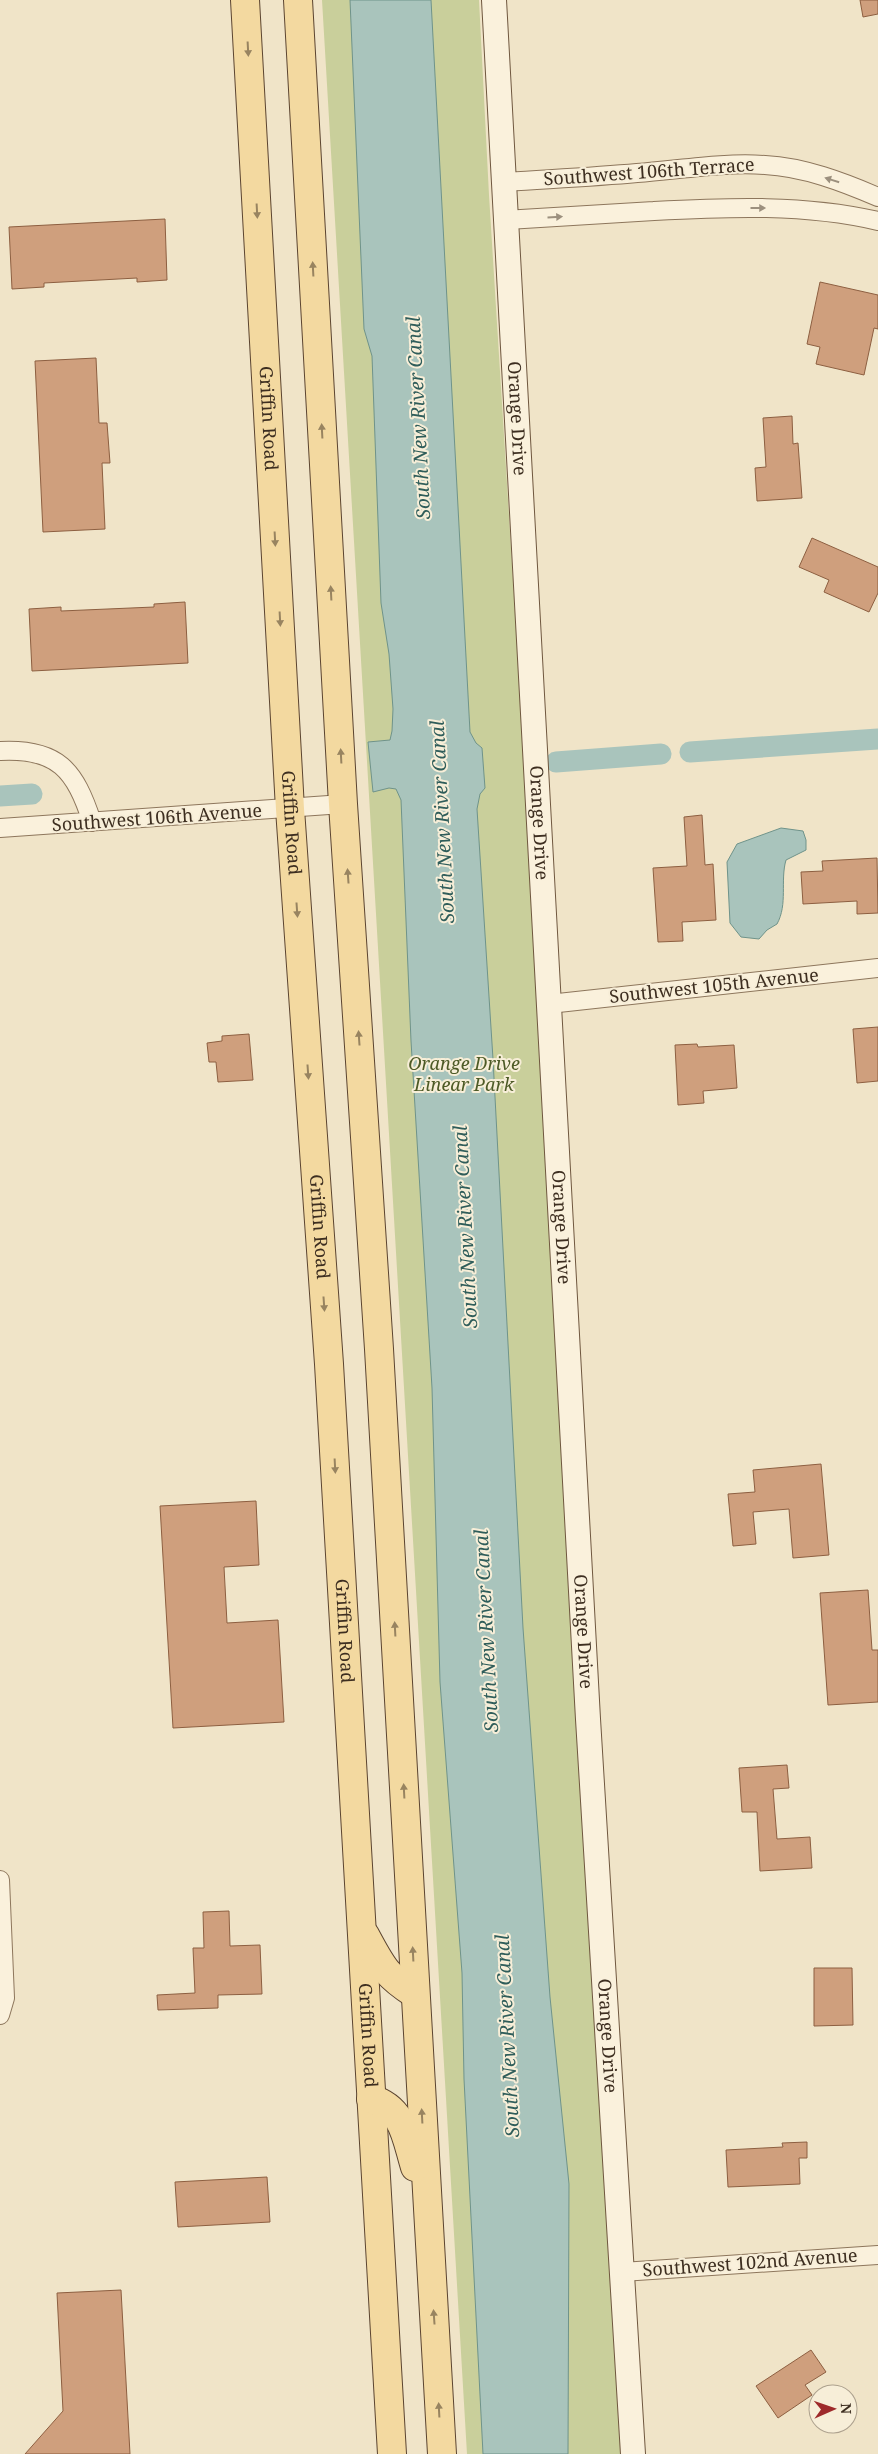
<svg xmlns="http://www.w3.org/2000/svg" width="878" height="2454" viewBox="0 0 878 2454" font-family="'Noto Serif',serif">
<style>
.green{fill:#c9cf9b}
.water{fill:#a9c4bc;stroke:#6f938a}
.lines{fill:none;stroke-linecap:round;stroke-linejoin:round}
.canal{stroke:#a9c4bc;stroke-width:21}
.building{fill:#cf9f7d;stroke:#8d5f41}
.street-casing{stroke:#8d765c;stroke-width:20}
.secondary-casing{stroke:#6f573f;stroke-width:26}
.primary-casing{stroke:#5b4430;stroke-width:30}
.street{stroke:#faf1dc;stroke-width:18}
.secondary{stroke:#faf1dc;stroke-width:24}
.primary{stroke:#f3d9a0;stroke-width:28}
.oneway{fill:#988460}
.oneway2{fill:#9c907e}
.labels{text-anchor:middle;stroke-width:4;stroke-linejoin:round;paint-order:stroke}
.street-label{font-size:18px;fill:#3d2e20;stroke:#f7eed8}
.park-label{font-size:18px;font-style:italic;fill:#4d5a26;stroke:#f7eed8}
.water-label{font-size:19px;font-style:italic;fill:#2f5d5a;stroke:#f7eed8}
</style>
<rect width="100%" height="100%" fill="#f0e4c8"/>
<!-- green -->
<path class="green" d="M322,0h157l10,195 30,481 103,1778h-155z"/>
<!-- water -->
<path class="water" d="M350,0h81l39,732 6,11 6,5 3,40 -5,6 -3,15 16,250 30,569 27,369 19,187 -1,270h-85l-19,-375 -2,-106 -22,-291 -8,-294 -21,-347 -10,-241 -5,-11 -7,-1 -16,4 -5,-50 22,-2 2,-9 1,-22 -4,-55 -8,-51 -9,-247 -8,-27z
M781,828l22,3 3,9v10l-20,10c-6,21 2,44 -9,64l-10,6 -8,9 -18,-2 -11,-14 -3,-61 10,-18z"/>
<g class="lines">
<!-- canal -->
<path class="canal" d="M690,752l188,-13
M556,762l105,-8
M0,796l32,-2"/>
</g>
<!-- building -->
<path class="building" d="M860,0h18v14l-15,3z
M165,219l2,61 -30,2v-4l-93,5v4l-32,2 -3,-62z
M820,282l58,13v34l-4,-1 -10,47 -48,-11 4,-17 -13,-3z
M96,358l3,65h8l3,40h-8l3,66 -62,3 -8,-171z
M792,416l1,28 5,-1 4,55 -45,3 -2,-33 11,-1 -3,-49z
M812,538l66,29v26l-9,19 -45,-20 5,-12 -30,-13z
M185,602l3,61 -156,8 -3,-62 32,-2v4l93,-4v-3z
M702,815l3,50 8,-1 3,56 -34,2 1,19 -25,1 -5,-74 34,-2 -3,-49z
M877,858l1,55 -21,1v-13l-54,3 -2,-32 22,-1 -1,-10z
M878,1027v54l-21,2 -4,-54z
M249,1034l4,46 -35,2 -2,-20h-7l-2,-19 15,-2v-5z
M697,1044l1,3 36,-2 3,43 -34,3 1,12 -26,2 -3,-60z
M821,1464l8,91 -36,3 -4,-49 -36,3 3,32 -23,2 -5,-52 27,-2 -2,-22z
M256,1501l3,64 -35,2 3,56 51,-3 6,102 -111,6 -13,-222z
M868,1590l4,60h6v52l-50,3 -8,-112z
M787,1765l2,23 -16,1 4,50 33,-2 2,31 -52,3 -3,-59h-15l-3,-44z
M229,1911l1,35 30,-1 2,49 -44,1v13l-60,2 -1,-15 38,-2 -2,-45h11l-1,-36z
M814,1968h38l1,57 -39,1z
M807,2142v16h-8l1,26 -72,3 -2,-37 57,-3 -1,-4z
M267,2177l3,45 -92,5 -3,-45z
M121,2290l9,164h-105l38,-43 -6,-118z
M811,2350l15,22 -21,13 7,10 -34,23 -22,-32z"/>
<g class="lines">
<defs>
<path id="street" d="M504,182c44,-3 89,-5 133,-9 42,-3 85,-11 128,-8 39,2 78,17 113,32
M506,220c50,-3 99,-6 148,-9 75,-4 151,-7 224,10
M0,751c58,-3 75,19 92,71
M0,828l343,-24
M549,1004l329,-36
M0,1880l5,118 -5,17
M622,2272l256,-17"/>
<g id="secondary">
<path id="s1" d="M494,0l94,1719 45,735"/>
</g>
<g id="primary">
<path id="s2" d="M245,0l45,809 39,555 63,1090"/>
<path d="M298,0l45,804 36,545 63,1105"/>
<path d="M365,1935c17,31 20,40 50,59"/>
<path d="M371,2099c33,9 35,39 44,68"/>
</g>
</defs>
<!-- street casing -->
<use href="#street" class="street-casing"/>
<!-- secondary casing -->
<use href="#secondary" class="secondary-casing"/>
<!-- primary casing -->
<use href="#primary" class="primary-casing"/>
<!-- street -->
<use href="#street" class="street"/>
<!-- secondary -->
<use href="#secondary" class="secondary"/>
<!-- primary -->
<use href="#primary" class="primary"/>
</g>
<!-- one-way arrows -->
<defs><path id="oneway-solid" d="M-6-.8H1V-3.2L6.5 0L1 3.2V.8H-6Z" transform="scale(1.25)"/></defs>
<g class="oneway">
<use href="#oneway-solid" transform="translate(248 49) rotate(87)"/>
<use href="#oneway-solid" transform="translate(257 211) rotate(87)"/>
<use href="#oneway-solid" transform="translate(313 269) rotate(-93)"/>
<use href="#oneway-solid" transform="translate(322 431) rotate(-93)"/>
<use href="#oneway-solid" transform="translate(275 539) rotate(87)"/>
<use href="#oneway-solid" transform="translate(331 593) rotate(-93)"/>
<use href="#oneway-solid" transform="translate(280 619) rotate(87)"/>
<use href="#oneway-solid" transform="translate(341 756) rotate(-93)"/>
<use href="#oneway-solid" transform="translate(348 876) rotate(-94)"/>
<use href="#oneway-solid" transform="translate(297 910) rotate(86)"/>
<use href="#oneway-solid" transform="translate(359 1038) rotate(-94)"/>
<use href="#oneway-solid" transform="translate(308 1072) rotate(86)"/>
<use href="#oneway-solid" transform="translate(324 1304) rotate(86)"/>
<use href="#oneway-solid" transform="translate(335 1466) rotate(87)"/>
<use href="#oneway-solid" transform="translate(395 1629) rotate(-93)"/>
<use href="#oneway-solid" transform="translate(404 1791) rotate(-93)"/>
<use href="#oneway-solid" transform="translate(413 1954) rotate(-93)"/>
<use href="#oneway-solid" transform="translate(422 2116) rotate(-93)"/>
<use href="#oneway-solid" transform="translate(434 2317) rotate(-94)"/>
<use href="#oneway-solid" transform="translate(439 2410) rotate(-93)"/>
</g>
<g class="oneway2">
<use href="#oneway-solid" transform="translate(832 180) rotate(-163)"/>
<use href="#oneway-solid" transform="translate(758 208)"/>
<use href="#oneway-solid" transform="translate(555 217) rotate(-3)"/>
</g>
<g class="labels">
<!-- street labels -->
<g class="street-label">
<text transform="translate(649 172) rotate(-4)" y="6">Southwest 106th Terrace</text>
<text dy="6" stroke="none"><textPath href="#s1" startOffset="419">Orange Drive</textPath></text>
<text dy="6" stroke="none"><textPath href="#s2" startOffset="419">Griffin Road</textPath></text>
<text transform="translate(157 818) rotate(-4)" y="6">Southwest 106th Avenue</text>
<text dy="6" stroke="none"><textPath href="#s2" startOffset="824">Griffin Road</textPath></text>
<text dy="6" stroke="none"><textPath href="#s1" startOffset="824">Orange Drive</textPath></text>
<text transform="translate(714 986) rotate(-6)" y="6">Southwest 105th Avenue</text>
<text dy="6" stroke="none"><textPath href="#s2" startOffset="1229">Griffin Road</textPath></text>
<text dy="6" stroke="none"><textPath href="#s1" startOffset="1229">Orange Drive</textPath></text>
<text dy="6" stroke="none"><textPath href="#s2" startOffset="1634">Griffin Road</textPath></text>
<text dy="6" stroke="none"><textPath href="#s1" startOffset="1634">Orange Drive</textPath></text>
<text dy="6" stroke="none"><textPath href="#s2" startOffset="2039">Griffin Road</textPath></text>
<text dy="6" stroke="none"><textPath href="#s1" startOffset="2039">Orange Drive</textPath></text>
<text transform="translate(750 2263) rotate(-4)" y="6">Southwest 102nd Avenue</text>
</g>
<!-- park labels -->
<g class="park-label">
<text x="464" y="1070">Orange Drive<tspan x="464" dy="21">Linear Park</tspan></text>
</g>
<!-- water labels -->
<g class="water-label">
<text transform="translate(418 418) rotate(-93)" y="7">South New River Canal</text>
<text transform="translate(442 822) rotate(-93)" y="7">South New River Canal</text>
<text transform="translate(465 1227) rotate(-93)" y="7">South New River Canal</text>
<text transform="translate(486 1631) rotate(-93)" y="7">South New River Canal</text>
<text transform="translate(507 2036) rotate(-93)" y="7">South New River Canal</text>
</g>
</g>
<!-- north arrow -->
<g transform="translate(833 2409) rotate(88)"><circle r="24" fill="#f7eed8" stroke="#ada18e"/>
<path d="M0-4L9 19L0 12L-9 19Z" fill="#9e2a2b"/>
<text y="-8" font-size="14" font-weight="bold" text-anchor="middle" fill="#3d2e20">N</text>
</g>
</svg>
